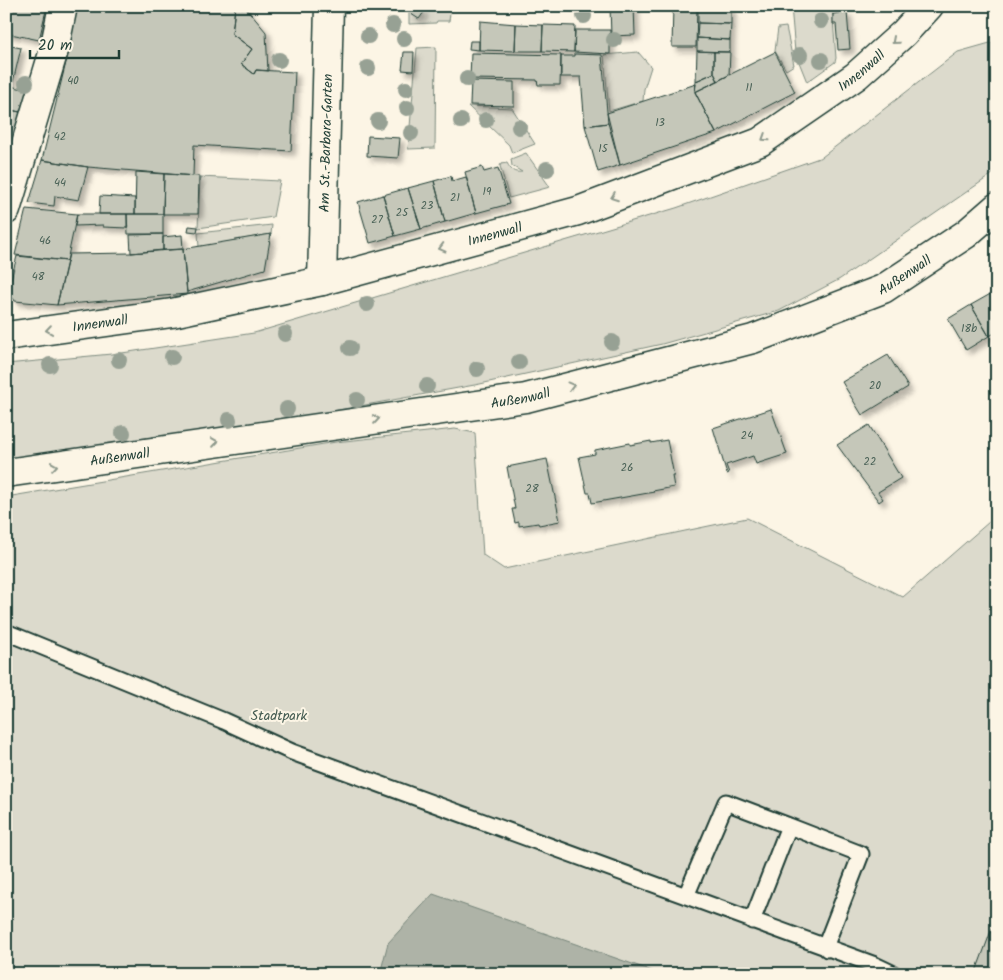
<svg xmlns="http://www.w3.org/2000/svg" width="1003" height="980" viewBox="0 0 1003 980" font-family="Kalam,sans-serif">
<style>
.green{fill:#dcdacc;stroke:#7e8c80}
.water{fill:#aeb3a7;stroke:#758479}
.building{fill:#c5c7b9;stroke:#1f3d34;filter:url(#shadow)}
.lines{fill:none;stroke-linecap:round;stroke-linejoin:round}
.lane-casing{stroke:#1f3d34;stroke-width:19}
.street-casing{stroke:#1f3d34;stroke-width:31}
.secondary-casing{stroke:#1f3d34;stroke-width:31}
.lane{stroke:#fcf5e5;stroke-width:15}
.street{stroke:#fcf5e5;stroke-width:28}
.secondary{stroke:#fcf5e5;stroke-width:28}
.tree{fill:#97a194}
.oneway{stroke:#8e998c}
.labels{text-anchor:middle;stroke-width:4;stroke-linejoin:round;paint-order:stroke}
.number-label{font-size:11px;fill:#486055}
.street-label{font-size:14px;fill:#1f3d34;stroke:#fcf5e5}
.park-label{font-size:14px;fill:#455c52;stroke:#fcf5e5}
</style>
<defs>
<filter id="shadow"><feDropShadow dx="4.5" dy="4.5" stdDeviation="2.5" flood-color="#0004"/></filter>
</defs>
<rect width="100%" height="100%" fill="#fcf5e5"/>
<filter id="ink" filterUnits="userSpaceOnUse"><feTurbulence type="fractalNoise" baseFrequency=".02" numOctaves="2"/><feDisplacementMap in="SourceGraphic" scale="10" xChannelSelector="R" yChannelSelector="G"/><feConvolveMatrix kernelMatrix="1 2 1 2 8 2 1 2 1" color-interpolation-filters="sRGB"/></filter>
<g filter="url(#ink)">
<!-- green -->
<path class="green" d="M409,6h42l-2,15h-12l-1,2 -27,1z
M542,6h33v6l-32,-3z
M791,6h41l4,52 -1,4 -28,20 -12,-30z
M786,27l8,38 -8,5 -11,-19 3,-23z
M997,41v130l-157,108 -61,32 -117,33 -182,40 -338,62 -136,14v-96l116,-11 132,-20 422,-125 146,-51 136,-105z
M436,47l-1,101 -27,1 9,-101z
M638,52l13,15 -7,22 -1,12 -34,10 -5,-56z
M468,106l44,2 23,36 -23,9 -3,-8z
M526,153l24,34 -41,11 -9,-32 1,-2 6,-1c4,7 6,10 15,9l-10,-6 -1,-7z
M200,177l80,4 -7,36 -75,11z
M272,225l-1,9 -72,13 -1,-14z
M455,429l20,4 8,122 21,14 243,-51 156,79 94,-82v459h-991v-477l330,-55z"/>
<!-- water -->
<path class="water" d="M433,894l228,80h-281l8,-31z"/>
<!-- building -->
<path class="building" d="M6,6h41l-8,34 -33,-7z
M77,6h170l-1,2 -11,-1 -3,27 20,15 -11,15 13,10 2,-4 39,2 -4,79 -97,-6 -1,31 -105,-9 -46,-7 26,-106z
M416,6l8,6 -5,7 -8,-5z
M610,6h24l1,29 -24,1z
M673,6h24l-1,41h-24z
M698,6l33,2v16l-33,-1z
M235,7l11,1 20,24 2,39 -12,-1 -2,4 -13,-10 11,-15 -20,-15z
M847,12l3,37 -12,1 -2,-26h-3v-10z
M480,21l36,3 -1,27 -36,-1z
M698,23l33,1 -1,16 -33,-2z
M516,24l27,1 -1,26h-27z
M543,25l32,1 -1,26 -32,-1z
M575,30h35v24l-36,-2z
M697,38l33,2v12l-33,-1z
M470,41h9v9l-10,-1z
M6,45l15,3 -9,38 -6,-1z
M697,51l17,1v21l-18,8z
M404,52h10l-1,19 -11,-1z
M714,52h16l-1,23 -11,6 -4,-8z
M775,52l20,40 -79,41 -21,-41z
M471,53l90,2 -1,30h-22l-1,-5 -67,-1z
M574,54l28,1 6,68 -23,3 -4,-49h-20v-21h13z
M714,73l4,8 -23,11 1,-11z
M471,81l43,1v24l-44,-1z
M696,84l-1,8 21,41 -96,32 -13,-52z
M6,85l21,5 -7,22 -14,-3z
M6,109l14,3 -7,28 -7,-2z
M608,123l12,42 -22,7 -13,-46z
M368,136l32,2 -2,20 -31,-2z
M42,160l46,7 -9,33 -24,-4 -1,10 -25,-3z
M482,167l2,5 14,-4 11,36 -33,9 -11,-41z
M136,172l28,2 -1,40h-28z
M164,174l35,2 -1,38h-35z
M451,176l1,5 14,-4 10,36 -31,9 -11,-41z
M434,181l11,41 -24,7 -13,-41z
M408,188l13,41 -26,7 -12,-41z
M383,195l12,41 -25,7 -12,-41z
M100,196l35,2v16h-36z
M26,209l51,5 -10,47 -52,-6z
M77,214h50v14l-24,-1v-2l-28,1z
M127,214h36v20h-35z
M189,226l9,1 -1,5 -9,-1z
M163,234v16l-32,3 -1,-18z
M271,234l-6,35 -78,23 -4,-43z
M182,235l1,14 -20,1v-13z
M183,249l4,45 -130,11 12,-51 62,-1z
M17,256l50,5 -10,44 -42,-4 -7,-10z
M994,292l3,5v35l-8,4 -18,-31z
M971,305l18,31 -23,14 -18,-31z
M888,355l20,32 -46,28 -20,-33z
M771,409l16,45 -31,10 -3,-8 -27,9 3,8 -2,1 -14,-46z
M869,425l32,53 -23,14 5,7 -4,3 -42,-57z
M667,440l7,36h-2l2,11 -21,4 1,1 -62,11 -2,-10h-3l-8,-36 16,-3v-4l35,-7v2l21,-4v2z
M547,459l13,62 -21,4 -1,-2 -19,3v-4l-4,1 -3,-14h3l-8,-42z
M997,915v59h-22z"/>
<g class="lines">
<defs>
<path id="lane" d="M6,632l218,89 68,31 583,213 19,9
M789,826l72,28 -34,88v7
M686,896l40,-94 63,24 -37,95"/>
<g id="street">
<path d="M6,210l48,-160 9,-44"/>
<path id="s1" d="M322,281l7,-275"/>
</g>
<g id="secondary">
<path id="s2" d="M6,336l166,-23 150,-32 256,-70 182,-69 96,-66 48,-43 25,-27"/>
<path id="s3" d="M6,473l520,-75 227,-59 130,-50 83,-55 31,-27"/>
</g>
</defs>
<!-- lane casing -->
<use href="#lane" class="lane-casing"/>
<!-- street casing -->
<use href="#street" class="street-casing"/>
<!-- secondary casing -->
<use href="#secondary" class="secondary-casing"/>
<!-- lane -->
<use href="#lane" class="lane"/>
<!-- street -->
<use href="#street" class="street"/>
<!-- secondary -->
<use href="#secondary" class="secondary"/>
</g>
<!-- trees -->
<g class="tree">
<circle cx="584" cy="16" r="8"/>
<circle cx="821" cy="21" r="8"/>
<circle cx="393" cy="25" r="8"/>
<circle cx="368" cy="36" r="8"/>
<circle cx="404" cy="39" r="8"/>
<circle cx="614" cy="40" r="8"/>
<circle cx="800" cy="55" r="8"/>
<circle cx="279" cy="60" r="8"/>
<circle cx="821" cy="60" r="8"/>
<circle cx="368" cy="68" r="8"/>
<circle cx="467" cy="79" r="8"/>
<circle cx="26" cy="83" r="8"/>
<circle cx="406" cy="89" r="8"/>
<circle cx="407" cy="108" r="8"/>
<circle cx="486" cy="120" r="8"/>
<circle cx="378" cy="121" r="8"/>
<circle cx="461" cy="121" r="8"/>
<circle cx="519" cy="127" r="8"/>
<circle cx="411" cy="133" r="8"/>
<circle cx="547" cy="169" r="8"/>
<circle cx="367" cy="304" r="8"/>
<circle cx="285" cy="334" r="8"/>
<circle cx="612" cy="342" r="8"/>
<circle cx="350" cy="348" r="8"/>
<circle cx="172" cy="357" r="8"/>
<circle cx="119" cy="360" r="8"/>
<circle cx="519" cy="362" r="8"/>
<circle cx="50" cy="365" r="8"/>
<circle cx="477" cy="369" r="8"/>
<circle cx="427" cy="386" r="8"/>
<circle cx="357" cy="400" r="8"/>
<circle cx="287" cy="409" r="8"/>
<circle cx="229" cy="420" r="8"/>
<circle cx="123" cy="433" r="8"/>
</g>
<!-- one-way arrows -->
<defs><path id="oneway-chevron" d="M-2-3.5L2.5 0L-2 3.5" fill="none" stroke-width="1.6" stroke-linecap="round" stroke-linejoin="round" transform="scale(1.25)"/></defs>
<g class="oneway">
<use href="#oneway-chevron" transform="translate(895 41) rotate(139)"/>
<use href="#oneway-chevron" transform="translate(765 138) rotate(147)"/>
<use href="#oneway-chevron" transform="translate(614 197) rotate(159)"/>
<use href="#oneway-chevron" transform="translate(442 248) rotate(165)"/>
<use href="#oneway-chevron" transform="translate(49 330) rotate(172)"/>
<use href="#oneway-chevron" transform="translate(571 386) rotate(-15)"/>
<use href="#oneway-chevron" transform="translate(376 419) rotate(-8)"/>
<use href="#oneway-chevron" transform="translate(215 442) rotate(-8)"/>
<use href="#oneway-chevron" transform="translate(54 466) rotate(-8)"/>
</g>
</g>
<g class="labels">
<!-- number labels -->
<g class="number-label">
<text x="73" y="84">40</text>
<text x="749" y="91">11</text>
<text x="660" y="126">13</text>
<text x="60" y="140">42</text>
<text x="603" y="152">15</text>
<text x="60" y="186">44</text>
<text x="487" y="195">19</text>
<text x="455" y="201">21</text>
<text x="427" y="209">23</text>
<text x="402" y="216">25</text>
<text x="377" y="223">27</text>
<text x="45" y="244">46</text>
<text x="38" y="280">48</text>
<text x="969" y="332">18b</text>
<text x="875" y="389">20</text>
<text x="747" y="439">24</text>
<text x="870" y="465">22</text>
<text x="627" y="471">26</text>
<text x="532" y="492">28</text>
</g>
<!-- street labels -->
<g class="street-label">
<text dy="5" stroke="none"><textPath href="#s2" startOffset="905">Innenwall</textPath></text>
<text dy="5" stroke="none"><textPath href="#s1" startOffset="138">Am St.-Barbara-Garten</textPath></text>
<text dy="5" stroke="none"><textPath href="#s2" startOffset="500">Innenwall</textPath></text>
<text dy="5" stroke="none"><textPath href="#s3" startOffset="925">Außenwall</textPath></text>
<text dy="5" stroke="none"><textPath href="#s2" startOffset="95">Innenwall</textPath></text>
<text dy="5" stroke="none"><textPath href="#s3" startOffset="520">Außenwall</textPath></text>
<text dy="5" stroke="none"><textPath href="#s3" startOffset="115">Außenwall</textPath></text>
</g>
<!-- park labels -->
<g class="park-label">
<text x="279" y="720">Stadtpark</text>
</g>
</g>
<!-- margin -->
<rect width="1003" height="980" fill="none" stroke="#fcf5e5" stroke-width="25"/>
<rect x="12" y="12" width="978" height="955" fill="none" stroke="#1f3d34" stroke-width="2" filter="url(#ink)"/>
<!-- scale -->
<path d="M30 50v8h89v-8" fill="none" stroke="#1f3d34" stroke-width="2.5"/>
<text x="38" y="50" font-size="15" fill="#1f3d34" stroke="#fcf5e5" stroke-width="4" paint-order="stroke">20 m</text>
</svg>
